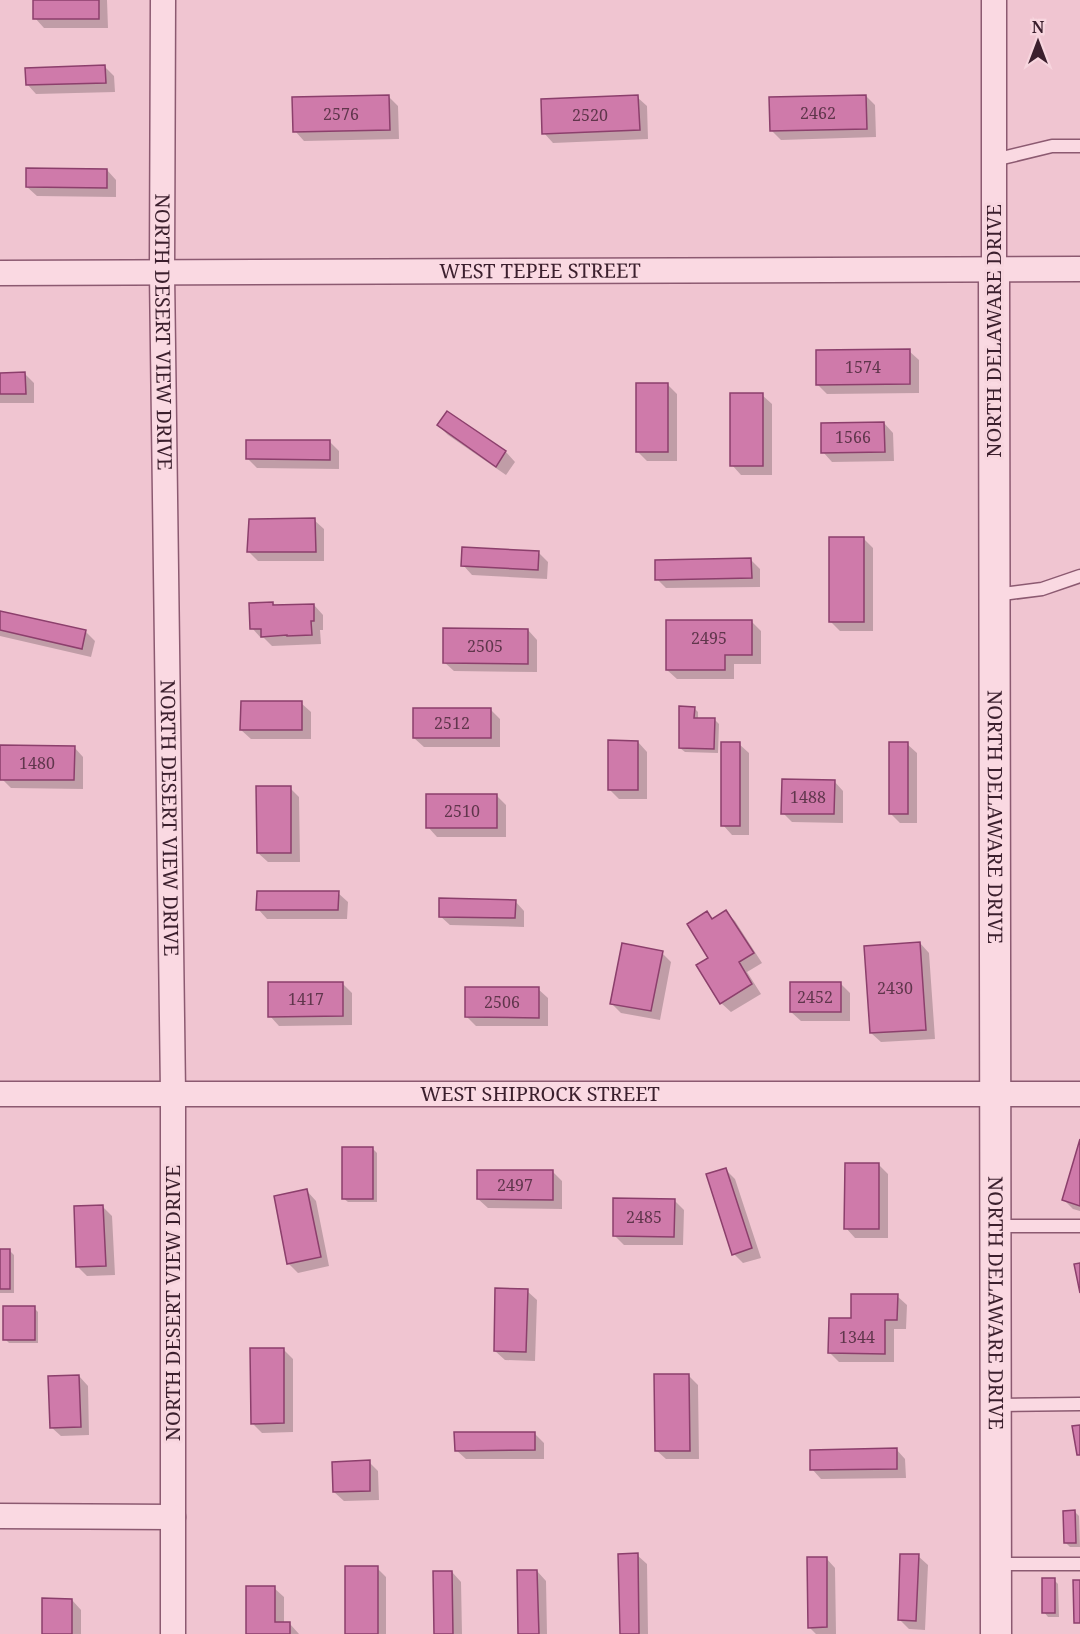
<svg xmlns="http://www.w3.org/2000/svg" width="1080" height="1634" viewBox="0 0 1080 1634" font-family="'Noto Serif',serif">
<style>
.shadow{fill:#0003}
.building{fill:#cf7aaa;stroke:#8c3f6c;stroke-width:1.5}
.lines{fill:none;stroke-linecap:round;stroke-linejoin:round}
.service-casing{stroke:#8c5a71;stroke-width:15}
.minor-casing{stroke:#8c5a71;stroke-width:27}
.tertiary-casing{stroke:#8c5a71;stroke-width:33}
.service{stroke:#fad9e2;stroke-width:12}
.minor{stroke:#fad9e2;stroke-width:24}
.tertiary{stroke:#fad9e2;stroke-width:30}
.labels{text-anchor:middle;stroke-width:6;stroke-linejoin:round;paint-order:stroke}
.number-label{font-size:16px;fill:#60364c}
.street-label{font-size:20px;fill:#3b1f2d;stroke:#f7d5de}
</style>
<rect width="100%" height="100%" fill="#f0c5d1"/>
<!-- shadow -->
<path class="shadow" d="M35,0h72l1,28h-64l-9,-10z
M105,67l9,9 1,16 -79,2 -9,-10z
M866,96l9,9 1,32 -95,3 -10,-10z
M389,97l9,9 1,33 -95,2 -9,-10z
M637,97l10,9 1,33 -95,4 -9,-10z
M107,170l9,10v17l-79,-1 -10,-9z
M909,351l10,9v33l-92,1 -10,-10z
M0,374h25l9,9v20h-34z
M668,385l9,9v67h-30l-9,-9z
M762,395l10,9v71h-31l-9,-10z
M448,413l58,39 9,10 -9,13 -58,-40 -10,-10z
M884,423l9,10 1,28 -62,1 -9,-10z
M330,442l9,9v18l-82,-1 -9,-9z
M314,520l10,9v32h-66l-9,-9z
M864,539l9,9v83h-33l-10,-10z
M538,552l10,10 -1,17 -75,-4 -9,-10z
M751,560l9,9v18l-94,1 -9,-9z
M273,603l3,3 38,-1 9,10v15h-3l1,14 -49,2 -8,-8h-3l-9,-10z
M0,612l86,20 9,9 -4,16 -91,-21z
M751,621l10,10v33h-27v15h-57l-10,-9z
M528,630l9,10v32l-83,-1 -10,-9z
M301,703l10,9v27h-60l-10,-9z
M694,708l4,4v8h17l4,4 -1,29 -33,-1 -5,-4z
M490,709l10,10v28h-76l-10,-9z
M638,742l9,10v47h-28l-10,-10z
M739,744l10,9v82h-17l-9,-10z
M907,744l10,9v70h-17l-10,-10z
M74,747l9,10v32l-72,-1 -9,-9z
M834,781l9,10v32l-51,-1 -9,-9z
M290,788l9,9 1,65h-32l-10,-9z
M496,795l10,10v32h-69l-9,-10z
M338,893l10,9 -1,17h-80l-9,-10z
M515,901l9,10v16l-74,-2 -10,-9z
M726,912l9,9 27,42 -15,9 14,22 -30,18 -10,-9 -11,-45 -3,-45 7,7z
M920,943l9,10 6,86 -54,3 -10,-9z
M662,953l9,9 -11,58 -39,-7 -10,-10z
M342,983l10,10v32l-73,1 -9,-10z
M840,983l10,10v28h-49l-10,-9z
M538,989l10,9v28h-72l-9,-9z
M1080,1144v67l-7,-2 -9,-9z
M373,1149l4,4v49h-29l-5,-4z
M878,1164l10,10v64h-33l-9,-10z
M725,1169l10,10 26,79 -18,5 -9,-9z
M553,1172l9,9v28l-74,-1 -10,-9z
M307,1191l9,10 13,65 -31,7 -10,-10z
M674,1200l10,10 -1,35h-59l-10,-10z
M102,1206l10,10 3,59 -28,1 -9,-9z
M0,1250h9l5,5v38h-14z
M527,1291l10,9 -2,61 -30,-1 -10,-9z
M897,1296l10,9 -1,24h-12v33h-55l-9,-9 22,-33z
M34,1308l4,4v31h-29l-4,-4z
M283,1349l10,10v73l-31,1 -10,-10z
M79,1376l9,10 1,49 -28,1 -10,-9z
M689,1376l9,9 1,74h-33l-10,-9z
M535,1434l9,9v16h-78l-10,-9z
M896,1449l9,10 1,19 -85,1 -9,-10z
M369,1462l9,9 1,29 -35,1 -10,-9z
M1075,1512l4,4 1,31h-10l-5,-5z
M637,1555l10,9 1,70h-27z
M918,1556l10,9 -3,65 -16,-1 -9,-9z
M826,1558l9,10 1,66h-20l-7,-7z
M377,1568l9,9v57h-40z
M537,1571l9,10 1,53h-28z
M452,1572l9,10 1,52h-26z
M1054,1580l4,4 1,33h-11l-4,-5z
M274,1588l10,9v27h6l9,10h-52z
M72,1600l9,10v24h-37z"/>
<!-- building -->
<path class="building" d="M33,0h66v19h-66z
M105,65l1,18 -80,2 -1,-17z
M389,95l1,35 -97,2 -1,-35z
M638,95l2,35 -98,4 -1,-35z
M866,95l1,34 -97,2 -1,-34z
M26,168l81,1v19l-81,-1z
M910,349v35l-94,1v-35z
M25,372l1,22h-26v-21z
M636,383h32v69h-32z
M730,393h33v73h-33z
M447,411l59,40 -10,16 -59,-42z
M884,422l1,30 -64,1v-30z
M246,440h84v20l-84,-1z
M315,518l1,34h-69l2,-33z
M829,537h35v85h-35z
M462,547l77,4 -1,19 -77,-4z
M751,558l1,20 -97,2v-20z
M273,602v3l41,-1v17h-3l1,14 -25,1v-1l-26,2v-8h-11l-1,-26z
M0,611l86,19 -4,19 -82,-19z
M666,620h86v35h-27v15h-59z
M443,628l85,1v35l-85,-1z
M241,701h61v29h-62z
M679,706l16,1 -1,11h21l-1,31 -35,-1z
M413,708h78v30h-78z
M608,740l30,1v49h-30z
M721,742h19v84h-19z
M889,742h19v72h-19z
M0,745l75,1 -1,34h-74z
M782,779l53,1 -1,34h-53z
M256,786h35v67h-34z
M426,794h71v34h-71z
M257,891h82l-1,19h-82z
M439,898l77,2 -1,18 -76,-1z
M726,910l28,43 -15,9 13,22 -32,20 -24,-39 12,-7 -21,-34 20,-13 5,8z
M920,942l6,88 -56,3 -6,-87z
M622,943l41,8 -12,60 -41,-7z
M268,982h75v34l-75,1z
M790,982h51v30h-51z
M465,987h74v31l-74,-1z
M1080,1139v67l-18,-6z
M342,1147h31v52h-31z
M845,1163h34v66h-35z
M726,1168l26,80 -20,7 -26,-81z
M477,1170h76v30l-76,-1z
M307,1189l14,68 -34,7 -13,-68z
M613,1198l62,1 -1,38 -61,-1z
M103,1205l3,61 -30,1 -2,-61z
M0,1249h10v40h-10z
M1080,1263v30l-6,-29z
M495,1288l33,1 -2,63 -32,-1z
M851,1294h47l-1,26h-12v34l-57,-1 1,-35h22z
M3,1306h32v34h-32z
M250,1348h34v75l-33,1z
M654,1374h35l1,77h-35z
M79,1375l2,52 -31,1 -2,-52z
M1080,1425v30h-3l-5,-29z
M454,1432h81v18l-80,1z
M897,1448v21l-87,1v-20z
M370,1460v31l-37,1 -1,-30z
M1075,1510l1,33h-12l-1,-32z
M638,1553l1,81h-19l-2,-80z
M900,1554h19l-3,67 -18,-1z
M807,1557h20v70l-19,1z
M345,1566h33v68h-33z
M517,1570h20l2,64h-21z
M433,1571h19l1,63h-19z
M1042,1578h13v35h-13z
M1073,1580h7v43h-6z
M246,1586h29v36h15v12h-44z
M42,1598l30,1v35h-30z"/>
<g class="lines">
<defs>
<path id="service" d="M994,160l58,-14h28
M995,595l47,-6 38,-13
M997,1226h83
M996,1405l84,-1
M997,1564h83"/>
<g id="minor">
<path id="s1" d="M163,0l-1,273 11,820v541"/>
<path d="M994,0v269"/>
<path id="s2" d="M0,273l1080,-4"/>
<path id="s3" d="M0,1094h1080"/>
<path d="M0,1516l173,1"/>
</g>
<g id="tertiary">
<path id="s4" d="M994,269l2,1365"/>
</g>
</defs>
<!-- service casing -->
<use href="#service" class="service-casing"/>
<!-- minor casing -->
<use href="#minor" class="minor-casing"/>
<!-- tertiary casing -->
<use href="#tertiary" class="tertiary-casing"/>
<!-- service -->
<use href="#service" class="service"/>
<!-- minor -->
<use href="#minor" class="minor"/>
<!-- tertiary -->
<use href="#tertiary" class="tertiary"/>
</g>
<g class="labels">
<!-- number labels -->
<g class="number-label">
<text x="818" y="119">2462</text>
<text x="341" y="120">2576</text>
<text x="590" y="121">2520</text>
<text x="863" y="373">1574</text>
<text x="853" y="443">1566</text>
<text x="709" y="644">2495</text>
<text x="485" y="652">2505</text>
<text x="452" y="729">2512</text>
<text x="37" y="769">1480</text>
<text x="808" y="803">1488</text>
<text x="462" y="817">2510</text>
<text x="895" y="994">2430</text>
<text x="815" y="1003">2452</text>
<text x="306" y="1005">1417</text>
<text x="502" y="1008">2506</text>
<text x="515" y="1191">2497</text>
<text x="644" y="1223">2485</text>
<text x="857" y="1343">1344</text>
</g>
<!-- street labels -->
<g class="street-label">
<text dy="7" stroke="none"><textPath href="#s2" startOffset="540">WEST TEPEE STREET</textPath></text>
<text dy="7" stroke="none"><textPath href="#s1" startOffset="332">NORTH DESERT VIEW DRIVE</textPath></text>
<text transform="translate(994 331) rotate(-90)" y="7">NORTH DELAWARE DRIVE</text>
<text dy="7" stroke="none"><textPath href="#s1" startOffset="818">NORTH DESERT VIEW DRIVE</textPath></text>
<text dy="7" stroke="none"><textPath href="#s4" startOffset="548">NORTH DELAWARE DRIVE</textPath></text>
<text dy="7" stroke="none"><textPath href="#s3" startOffset="540">WEST SHIPROCK STREET</textPath></text>
<text transform="translate(173 1303) rotate(-90)" y="7">NORTH DESERT VIEW DRIVE</text>
<text dy="7" stroke="none"><textPath href="#s4" startOffset="1034">NORTH DELAWARE DRIVE</textPath></text>
</g>
</g>
<!-- north arrow -->
<g transform="translate(1038 42)" stroke="#f7d5de" stroke-width="4.5" paint-order="stroke">
<path d="M0-4.5L10 22L0 15L-10 22Z" fill="#3b1f2d"/>
<text y="-9" font-size="16" font-weight="bold" text-anchor="middle" fill="#3b1f2d">N</text>
</g>
</svg>
